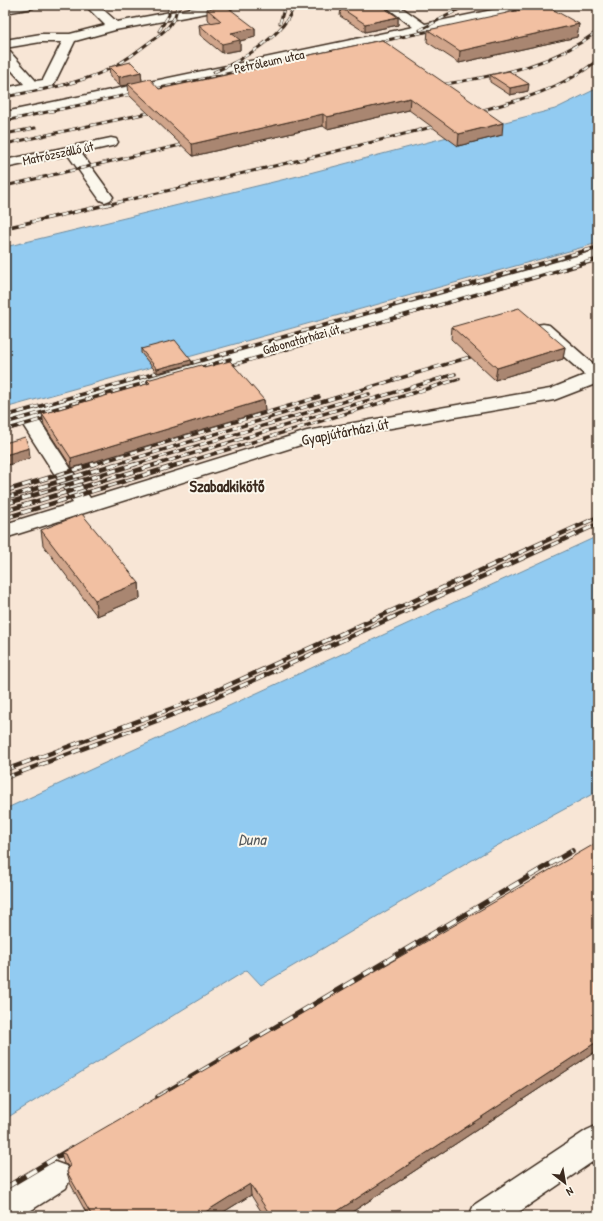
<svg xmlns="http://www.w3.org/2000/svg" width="603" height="1221" viewBox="0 0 603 1221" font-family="'Patrick Hand',sans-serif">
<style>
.built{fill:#f8e6d6}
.water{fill:#92cbf1;stroke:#6f8b9d}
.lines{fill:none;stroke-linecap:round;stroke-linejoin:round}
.minor-casing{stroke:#3b2a1e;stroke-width:3}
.minor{fill:#fbf7ec;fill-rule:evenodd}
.rail-far3-casing{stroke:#3b2a1e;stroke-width:3}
.rail-far2-casing{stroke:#3b2a1e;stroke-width:3.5}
.rail-far1-casing{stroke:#3b2a1e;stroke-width:4.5}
.rail-casing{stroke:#3b2a1e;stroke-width:5.5}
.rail-far3{stroke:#fbf7ec;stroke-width:2;stroke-dasharray:5.5;stroke-linecap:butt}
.rail-far2{stroke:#fbf7ec;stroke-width:2.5;stroke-dasharray:7;stroke-linecap:butt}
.rail-far1{stroke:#fbf7ec;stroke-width:3;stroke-dasharray:9;stroke-linecap:butt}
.rail{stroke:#fbf7ec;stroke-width:4;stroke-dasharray:12;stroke-linecap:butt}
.wall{fill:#d0a58b;stroke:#3b2a1e}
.shaded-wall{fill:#a98671;stroke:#3b2a1e}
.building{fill:#f2c0a2;stroke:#3b2a1e}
.labels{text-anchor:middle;stroke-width:4;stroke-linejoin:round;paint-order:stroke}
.far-street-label{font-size:13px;fill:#3b2a1e;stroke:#fbf7ec}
.street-label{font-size:15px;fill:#3b2a1e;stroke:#fbf7ec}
.neighbourhood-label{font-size:16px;font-weight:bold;fill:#3b2a1e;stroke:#fbf7ec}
.water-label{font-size:16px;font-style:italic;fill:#555a5d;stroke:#fbf7ec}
</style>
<rect width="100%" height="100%" fill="#fbf7ec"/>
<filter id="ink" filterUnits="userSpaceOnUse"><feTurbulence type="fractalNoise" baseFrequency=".025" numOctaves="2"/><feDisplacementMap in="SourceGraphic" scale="8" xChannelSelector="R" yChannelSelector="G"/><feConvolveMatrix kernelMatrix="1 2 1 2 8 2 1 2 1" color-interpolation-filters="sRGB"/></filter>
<g filter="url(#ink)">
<!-- built -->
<path class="built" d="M5,5h593v83l-43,21 -257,67 -293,71z
M598,243v293l-593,273v-401z
M598,791v425h-593v-97l242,-149 14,15 230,-136z"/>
<!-- water -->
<path class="water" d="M598,88v155l-593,165v-161l293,-71 257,-67z
M598,536v255l-107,58 -230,136 -14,-15 -242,149v-310z"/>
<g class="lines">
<defs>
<path id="minor" d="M5,5h30l-2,3 -28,5z
M85,5h13l19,17 91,-17h26l-2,3 -4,1 -113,21 -40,11 -22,45 -48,10v-8l19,-4 -19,-21v-12l5,1 26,29 7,-1 19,-38h-21l-36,6v-8l36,-6h29l35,-9z
M384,5h14l27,19 91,-19h23l-2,3 -4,1 -528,111v-8l408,-85z
M111,138l5,1 2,3 -2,3 -35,8 32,44 -3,3 -5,2 -5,-2 -32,-45 -63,13v-8z
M598,250v10l-559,160 51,78 217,-67 243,-42 35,-14 -48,-42 -3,-4 3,-4 6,-1 6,1 49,43v15l-44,17 -244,42 -305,96v-14l68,-21 -50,-78 -18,5v-12z
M598,1125v33l-85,58h-44l5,-11 113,-75z
M55,1162l11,4 5,11 -5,11 -44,28h-17v-27l39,-23z"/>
</defs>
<!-- minor casing -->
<use href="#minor" class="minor-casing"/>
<!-- minor -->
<use href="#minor" class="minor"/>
<defs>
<path id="rail-far3" d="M506,14l30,-9
M280,23l5,-18
M420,30l47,-25
M159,31l10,-16v-10
M373,43l66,-14
M214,72c27,-11 72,-37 80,-67
M435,86c61,-11 112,-17 163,-55
M5,97c38,-8 78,-13 112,-32 10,-6 20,-13 30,-21 14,-10 30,-20 30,-39
M472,113c45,-12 89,-23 126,-53
M5,121l268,-57
M5,134l30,-6
M5,144l143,-31
M5,186l176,-41
M106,205l207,-48 119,-30"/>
<path id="rail-far2" d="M5,228l105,-24
M222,368l376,-109
M192,370l38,-11
M5,416l593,-169
M5,423l154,-44
M5,430l48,-14
M91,465l228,-68
M113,465l357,-108
M133,465l236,-71
M155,465l300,-91
M177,465l282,-86"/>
<path id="rail-far1" d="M5,491l89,-27
M5,498l111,-34
M5,504l131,-40
M5,511l153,-47
M5,518l175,-54
M5,770l195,-72 398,-181
M5,778l199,-75 394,-179"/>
<path id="rail" d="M158,1097l414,-246
M5,1188l67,-40"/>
</defs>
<!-- rail-far3 casing -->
<use href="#rail-far3" class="rail-far3-casing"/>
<!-- rail-far2 casing -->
<use href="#rail-far2" class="rail-far2-casing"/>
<!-- rail-far1 casing -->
<use href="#rail-far1" class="rail-far1-casing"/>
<!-- rail casing -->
<use href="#rail" class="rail-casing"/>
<!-- rail-far3 -->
<use href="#rail-far3" class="rail-far3"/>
<!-- rail-far2 -->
<use href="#rail-far2" class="rail-far2"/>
<!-- rail-far1 -->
<use href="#rail-far1" class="rail-far1"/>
<!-- rail -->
<use href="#rail" class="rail"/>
</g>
<!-- wall -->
<path class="wall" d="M341,8l57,9v8l-33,7 -25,-16z
M207,9l48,19v9l-15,4v9l-18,3 -22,-18 -1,-10 13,-2 -5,-4z
M579,24l-2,13 -118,26 -32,-21 1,-12z
M382,40l120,95 -44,11 -49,-36 -82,19 -4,-3 -130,30 -64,-61 -1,-10 -8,1 -10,-9 -1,-10 32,5 1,9 17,8 103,-22v-2z
M490,75l38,16 -18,4 -20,-13z
M452,327l113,20 -2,12 -68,21 -44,-41z
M141,349l50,11 1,4 -35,9 -16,-20z
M204,368l60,32 1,11 -193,57 -28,-43 -2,-11 106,-30 -1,-4z
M41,530l98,53 1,15 -43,18 -54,-71z
M598,1050l-252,166h-82l-13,-21 -34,21h-129l-18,-33 -3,-11 2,-4 -2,-3 -3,-1 -3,-11z"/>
<!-- shaded-wall -->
<path class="shaded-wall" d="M398,17v8l-33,7v-8z
M579,24l-2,13 -118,26 1,-12z
M255,28v9l-15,4v9l-18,3v-9l9,-11z
M141,72l1,10 -14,2v1l-8,1 -1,-9z
M529,84l-1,7 -18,4v-7z
M410,98l-1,12 -82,19v-12z
M323,114v12l-130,30 -1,-12z
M503,123l-1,12 -44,11 1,-12z
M565,347l-2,12 -68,21 2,-12z
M191,360l1,4 -35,9v-4z
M264,400l1,11 -193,57 -1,-10z
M29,448l1,10 -25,8v-11z
M139,583l1,15 -43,18 -2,-16z
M598,1041v9l-252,166h-16z
M250,1184l1,11 -34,21h-18z"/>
<!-- building -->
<path class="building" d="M353,5h26l19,12 -33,7 -24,-16z
M544,5h1l34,19 -119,27 -32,-21z
M226,6l29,22 -24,5 9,7 -18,4 -23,-19 22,-4 -14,-12z
M382,40l121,83 -44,11 -49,-36 -83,19 -4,-3 -131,30 -64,-60 22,-5 9,10 105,-22 -2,-2z
M131,62l10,10 -22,5 -10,-10z
M509,71l20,13 -19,4 -20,-13z
M519,308l46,39 -68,21 -45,-41z
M175,340l16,20 -34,9 -16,-20z
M230,361l34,39 -193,58 -29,-44 108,-31 -3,-3 54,-15 3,3z
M25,437l4,11 -24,7v-12z
M82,514l57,69 -44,17 -54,-70z
M598,842v199l-268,175h-59l-21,-32 -51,32h-107l-25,-44 3,-7 -5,-11 -4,-1z"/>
</g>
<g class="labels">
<!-- far-street labels -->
<g class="far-street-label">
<text transform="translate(269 61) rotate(-12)" y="5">Petróleum utca</text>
<text transform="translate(58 153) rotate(-12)" y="5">Matrózszálló út</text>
<text transform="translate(301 339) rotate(-16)" y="5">Gabonatárházi út</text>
</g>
<!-- street labels -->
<g class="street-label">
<text transform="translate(345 432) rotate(-11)" y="5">Gyapjútárházi út</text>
</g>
<!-- neighbourhood labels -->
<g class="neighbourhood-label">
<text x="227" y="492">Szabadkikötő</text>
</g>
<!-- water labels -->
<g class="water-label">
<text x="252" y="845">Duna</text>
</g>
</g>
<!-- margin -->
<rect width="603" height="1221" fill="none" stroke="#fbf7ec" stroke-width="20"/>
<rect x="10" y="10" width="583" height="1201" fill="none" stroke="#3b2a1e" stroke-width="1.5" filter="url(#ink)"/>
<!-- north arrow -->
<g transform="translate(565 1183) rotate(149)" stroke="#fbf7ec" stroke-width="3" paint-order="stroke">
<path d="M0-3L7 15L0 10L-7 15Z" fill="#3b2a1e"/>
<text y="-6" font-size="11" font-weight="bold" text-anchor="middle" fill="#3b2a1e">N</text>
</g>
</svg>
